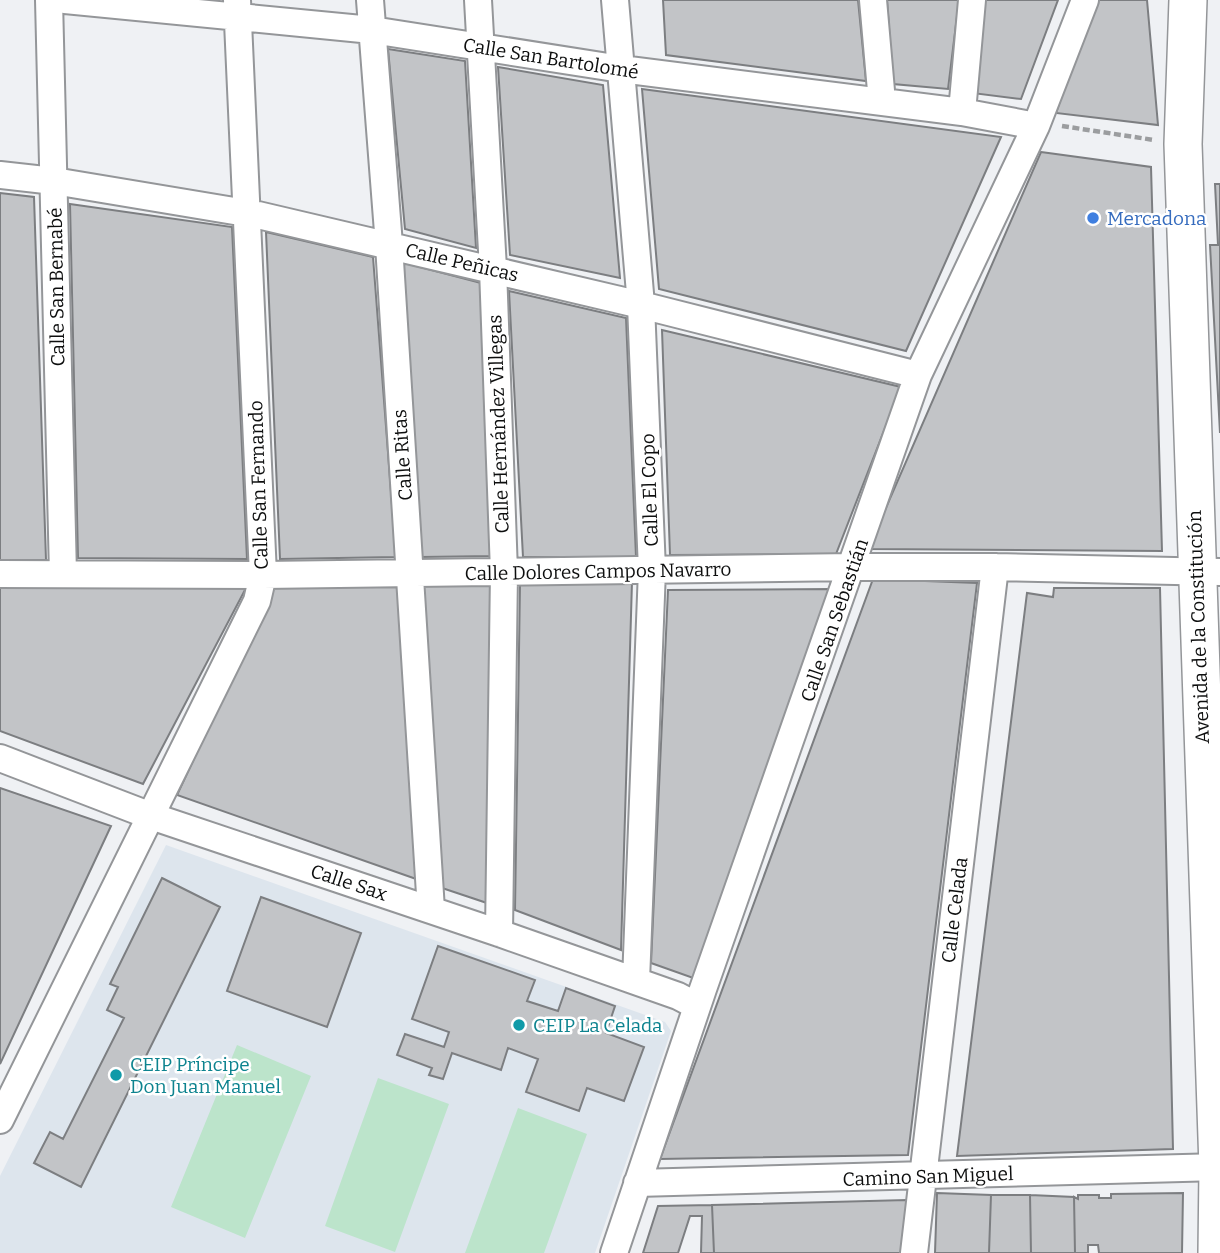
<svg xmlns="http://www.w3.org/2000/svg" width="1220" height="1253" viewBox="0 0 1220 1253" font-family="Bitter,serif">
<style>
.built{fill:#dde5ed}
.green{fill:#bce4cb}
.building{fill:#c2c4c7;stroke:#7c7e81;stroke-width:2}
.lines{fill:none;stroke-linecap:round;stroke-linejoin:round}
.street-casing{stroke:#949699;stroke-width:30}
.secondary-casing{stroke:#949699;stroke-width:40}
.path{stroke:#9b9d9f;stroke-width:4.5;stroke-dasharray:7 3.5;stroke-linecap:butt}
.street{stroke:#fff;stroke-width:26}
.secondary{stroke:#fff;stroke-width:37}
.shop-dot{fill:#3f7fe0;stroke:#fff;stroke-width:2.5}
.culture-dot{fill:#0f9aa8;stroke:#fff;stroke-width:2.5}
.labels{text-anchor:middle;stroke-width:5;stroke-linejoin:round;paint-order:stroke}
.street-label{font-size:19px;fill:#0d0e0e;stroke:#fff}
.shop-label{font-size:19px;fill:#366cbe;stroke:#fff;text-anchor:start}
.culture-label{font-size:19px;fill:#0d838f;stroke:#fff;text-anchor:start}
</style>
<rect width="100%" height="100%" fill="#eff1f4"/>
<!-- built -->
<path class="built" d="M166,845l499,177 6,9 -76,222h-595v-77z"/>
<!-- green -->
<path class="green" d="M237,1045l74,31 -66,162 -74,-31z
M378,1078l71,26 -54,148 -70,-26z
M518,1108l69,26 -43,119h-79z"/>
<!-- building -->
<path class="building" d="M663,0h195l8,81 -200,-26z
M887,0h72l-11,89 -55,-5z
M984,0h74l-37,99 -49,-6z
M1094,0h53l11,125 -102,-12z
M388,49l77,12 11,187 -71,-19z
M498,67l105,18 17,193 -110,-23z
M642,89l359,48 -95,214 -247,-62z
M1041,152l110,15 11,384 -294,-2z
M1215,184h5v61h-2z
M0,193l34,4 12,363h-46z
M70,204l162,23 15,332 -169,-1z
M266,232l107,25 23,300 -116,2z
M1210,245h10v188z
M401,262l80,21 11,273 -71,1z
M509,291l117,27 10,239h-113z
M662,330l239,57 -65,167 -166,1z
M873,579l104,4 -69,572 -248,4z
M494,581l-4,323 -48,-16 -24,-305z
M399,582l20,298 -242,-85 99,-212z
M632,582l-11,368 -106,-40 5,-325z
M0,586l246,2 -103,196 -143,-53z
M1054,588h106l13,561 -216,7 70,-563 26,4z
M832,589l-136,390 -45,-16 17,-373z
M0,788l111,38 -111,238z
M162,878l58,29 -139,280 -47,-24 16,-31 13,7 61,-121 -17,-8 11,-23 -8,-3z
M261,897l100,36 -34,94 -100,-36z
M438,946l97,34 -8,21 31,10 8,-23 49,18 -9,27 38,14 -20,54 -37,-13 -8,23 -53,-19 12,-33 -30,-11 -7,22 -49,-17 -9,26 -14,-4 3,-7 -35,-13 8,-21 39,13 5,-15 -37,-13z
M937,1193l54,2 -2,58h-54z
M1183,1193l-1,60h-83l-1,-8h-10v8h-13l-1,-56 4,2v-4h21v3h12v-4z
M991,1195h39l1,58h-42z
M1030,1195l44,2 1,56h-44z
M907,1200l-6,53h-187l-2,-48z
M712,1205l2,48h-13l1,-37h-12l-12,37h-35l15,-47z"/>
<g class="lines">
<defs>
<path id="street" d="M49,0l14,574
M65,0l307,30 249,39 341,43 74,14
M370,0l19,245 42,665
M478,0l15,269 11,303 -5,361
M615,0l26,305 11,265 -16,411
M873,0l9,102
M962,112l10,-112
M0,175l54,6 204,34 383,90 277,70
M0,574l263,1 590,-8h142l225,5
M0,758l151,58 348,117 179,63 19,10
M0,1120l257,-519 6,-26 -26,-575
M637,1183l583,-16
M614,1253l89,-264 215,-614 118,-249 49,-126
M914,1253l81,-686"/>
<path id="secondary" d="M1188,0l-5,144 35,1023 -1,86"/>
</defs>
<!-- street casing -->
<use href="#street" class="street-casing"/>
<!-- secondary casing -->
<use href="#secondary" class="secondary-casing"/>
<!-- path -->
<path class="path" d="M1062,126l92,14"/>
<!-- street -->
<use href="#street" class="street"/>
<!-- secondary -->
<use href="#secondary" class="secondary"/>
</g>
<!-- markers -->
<circle class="shop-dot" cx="1093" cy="218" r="7"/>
<g class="culture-dot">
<circle cx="519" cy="1025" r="7"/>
<circle cx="116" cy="1075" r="7"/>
</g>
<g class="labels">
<!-- street labels -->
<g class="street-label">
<text transform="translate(551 58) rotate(9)" y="7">Calle San Bartolomé</text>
<text transform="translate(462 262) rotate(13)" y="7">Calle Peñicas</text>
<text transform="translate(56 287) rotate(-91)" y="7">Calle San Bernabé</text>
<text transform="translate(498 424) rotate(-92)" y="7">Calle Hernández Villegas</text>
<text transform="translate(402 455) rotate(-94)" y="7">Calle Ritas</text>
<text transform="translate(258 485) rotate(-92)" y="7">Calle San Fernando</text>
<text transform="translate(649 490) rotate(-92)" y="7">Calle El Copo</text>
<text transform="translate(598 571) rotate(-1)" y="7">Calle Dolores Campos Navarro</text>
<text transform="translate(834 620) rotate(-71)" y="7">Calle San Sebastián</text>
<text transform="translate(1198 627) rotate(-92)" y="7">Avenida de la Constitución</text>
<text transform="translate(349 882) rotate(18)" y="7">Calle Sax</text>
<text transform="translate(954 910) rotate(-83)" y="7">Calle Celada</text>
<text transform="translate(928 1176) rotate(-2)" y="7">Camino San Miguel</text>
</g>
<!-- shop labels -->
<g class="shop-label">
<text x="1107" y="225">Mercadona</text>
</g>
<!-- culture labels -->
<g class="culture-label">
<text x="533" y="1032">CEIP La Celada</text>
<text x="130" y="1071">CEIP Príncipe<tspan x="130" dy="22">Don Juan Manuel</tspan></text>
</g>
</g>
</svg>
